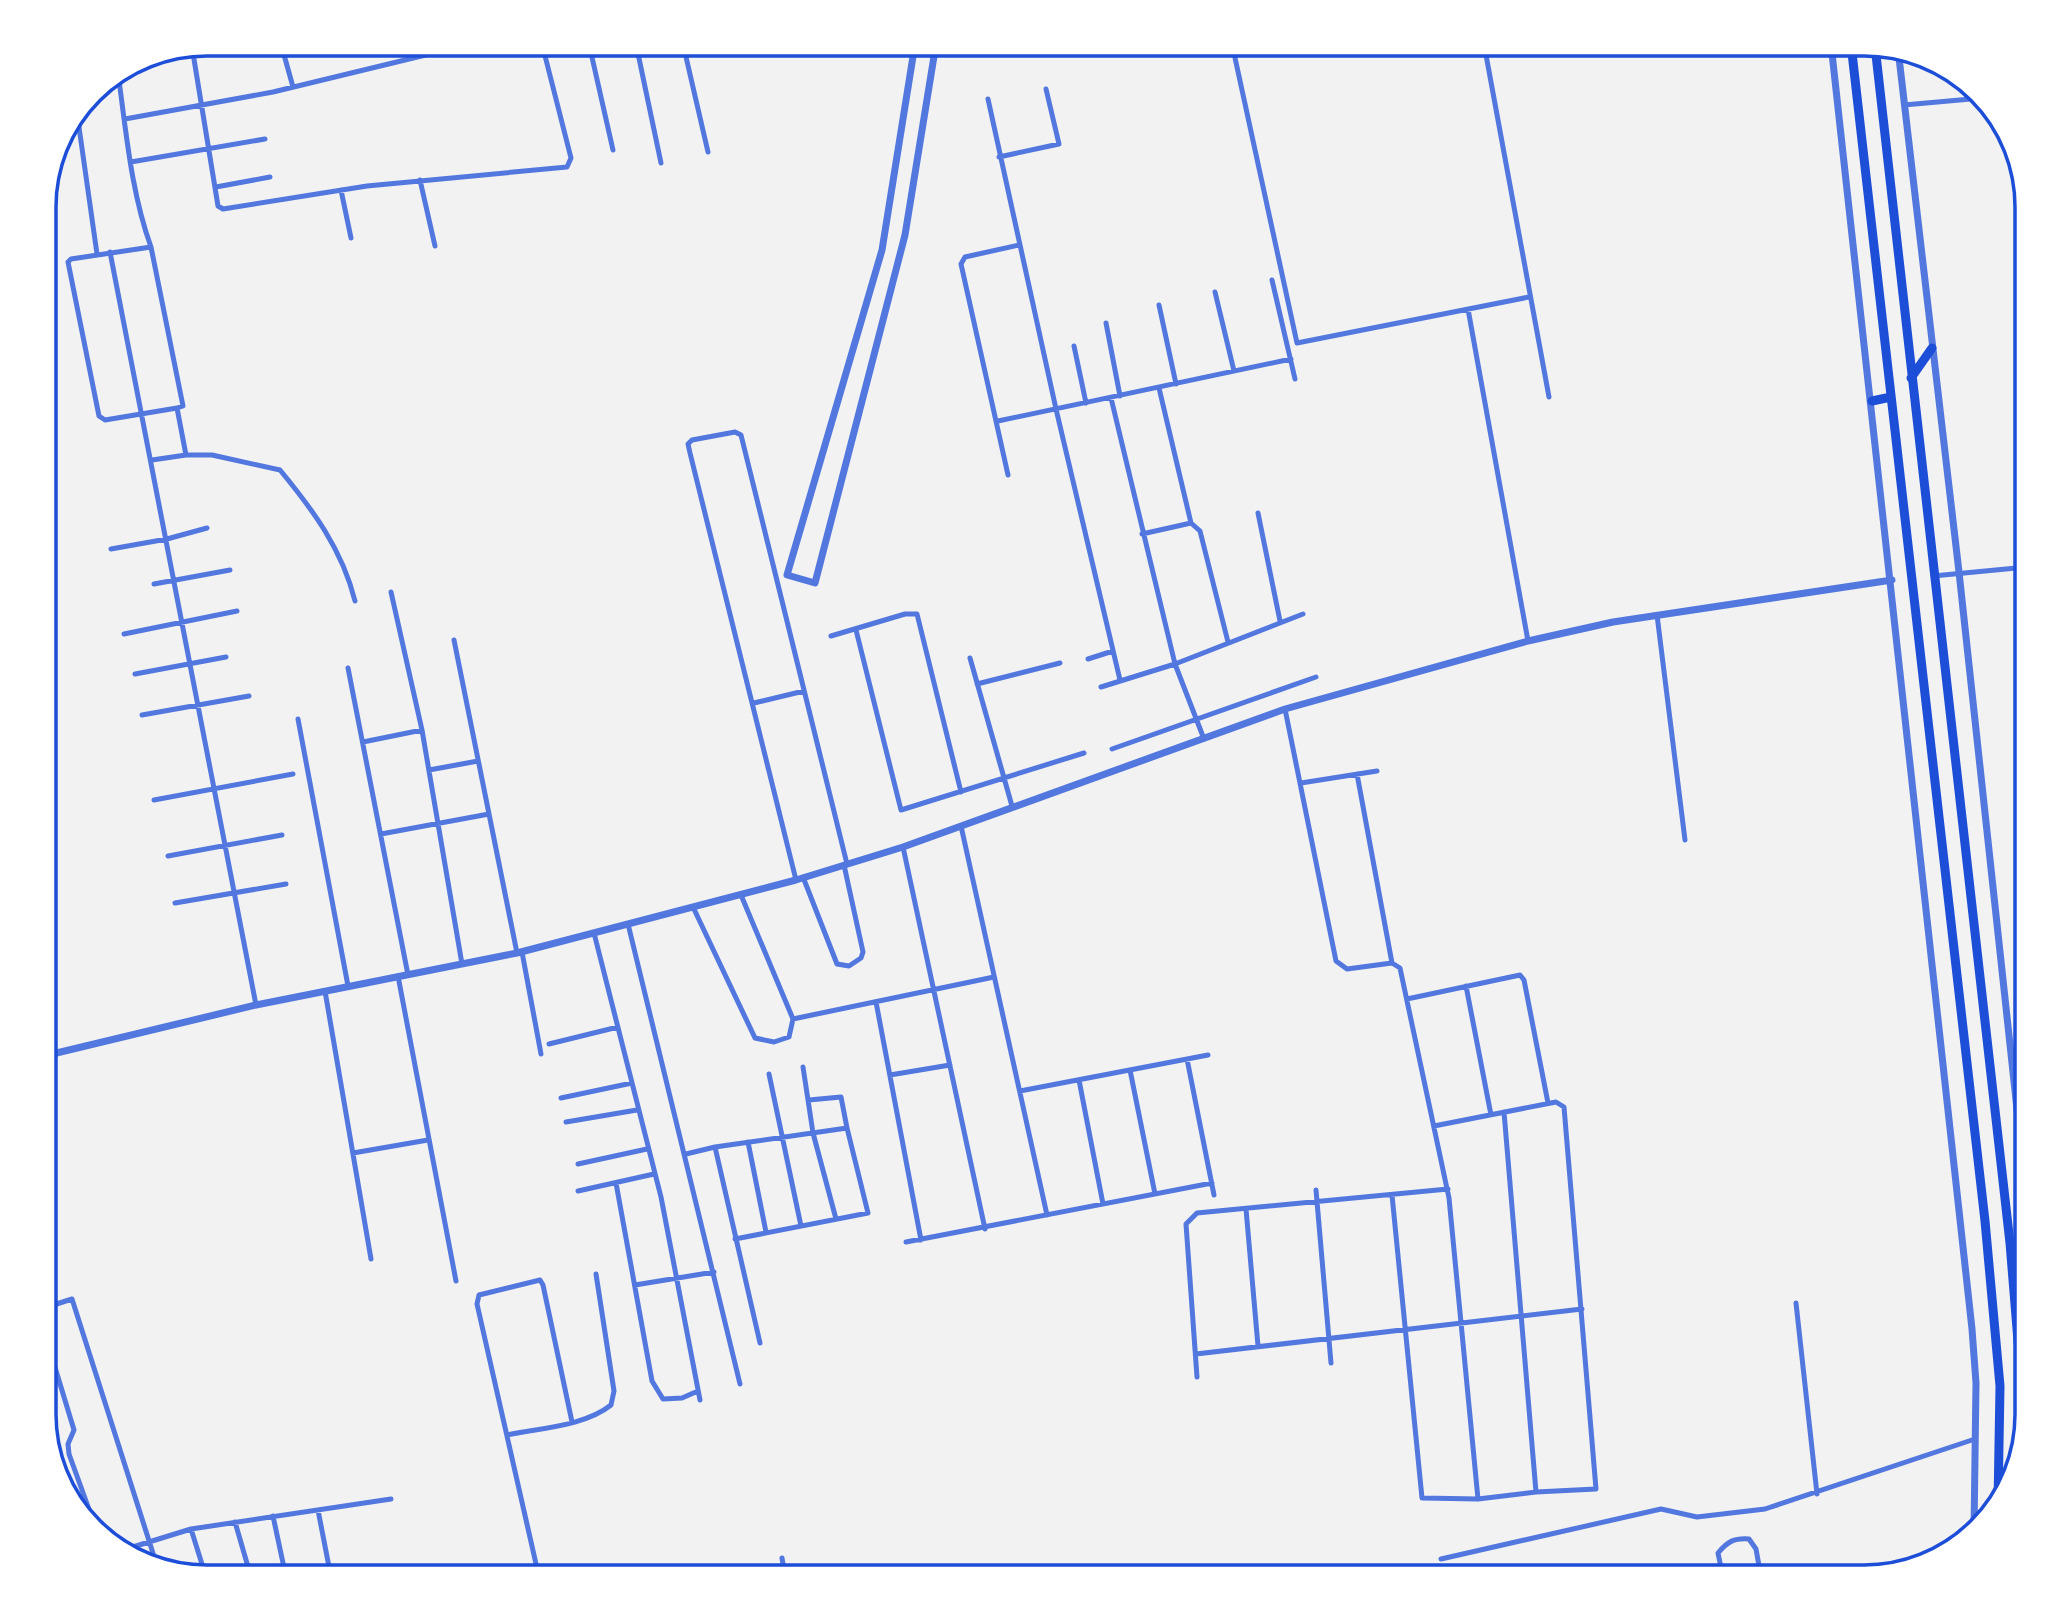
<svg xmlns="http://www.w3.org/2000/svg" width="2071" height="1621" viewBox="0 0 2071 1621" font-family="Georgia,serif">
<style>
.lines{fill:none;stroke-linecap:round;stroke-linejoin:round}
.minor{stroke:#5277de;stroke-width:5}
.tertiary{stroke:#5277de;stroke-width:7}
.trunk{stroke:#1d4ed8;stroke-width:9}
.rim{fill:none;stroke:#1d4ed8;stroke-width:3.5}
</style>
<rect width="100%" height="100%" fill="#f2f2f2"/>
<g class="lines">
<!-- minor -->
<path class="minor" d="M281,44l12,43
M589,44l24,106
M636,44l25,119
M683,44l25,108
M1017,44v3
M1232,44l65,299 232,-46
M1484,44l65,353
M192,47l26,159 5,3 144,-23 200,-19 4,-9 -29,-114
M118,73c8,57 13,119 33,174
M988,99l68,310 64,271
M1904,105l78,-7
M77,113l20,141
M125,119l148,-27 198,-48
M999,157l60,-13 -13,-55
M131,162l134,-23
M420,180l15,66
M216,187l54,-10
M341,190l10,48
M110,252l146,753
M1272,280l23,99
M1215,292l19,79
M1159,305l17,79
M1468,309l60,332
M1106,323l14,73
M1074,346l12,57
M1159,388l32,135
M1111,398l64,266 29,75
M998,421l293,-62
M186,455h26l68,15c33,40 62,79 75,131
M152,460l34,-5 -9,-47 6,-2 -32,-159 -80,12 -3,3 31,154 6,4 72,-12
M1008,475l-47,-211 4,-7 54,-12
M1258,513l22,108
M1142,534l49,-11 9,8 28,111
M111,549l56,-10 40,-11
M1933,576l94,-9
M154,584l76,-14
M391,592l31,138 40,234
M1657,615l28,225
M856,630l45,180 183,-57
M124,634l113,-23
M831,636l74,-22h12l44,178
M454,640l63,313
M970,658l42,148
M1088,659l25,-8
M348,668l60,307
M135,674l91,-17
M977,684l83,-21
M1101,687l74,-23 128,-50
M754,703l50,-12
M1285,709l51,252 11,8 45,-6 8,5 49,230 29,301
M142,715l107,-19
M298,719l50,267
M363,742l59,-12
M1112,749l204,-72
M429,770l49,-9
M1357,774l35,189
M1301,783l76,-12
M154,800l139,-26
M961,826l86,389
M381,834l108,-20
M903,847l82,382
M168,856l114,-21
M803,877l34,87 12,2 12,-8 2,-6 -19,-87
M796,880l-106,-427 -2,-9 4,-4 43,-8 6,3 106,429
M175,903l111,-19
M693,907l62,131 19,4 15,-5 4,-18 -52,-124
M628,924l112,460
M594,933l67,264 39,203
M522,952l19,102
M398,976l58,305
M1466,986l25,129
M325,991l46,268
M1407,999l113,-24 4,5 24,123
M876,1002l45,238
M793,1019l201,-42
M549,1044l69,-17
M1187,1059l27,136
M803,1067l10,66 23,86
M1130,1070l25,124
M769,1074l32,152
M890,1075l60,-10
M1079,1080l24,124
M2016,1088l11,-2
M1020,1091l188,-36
M561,1098l71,-15
M809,1100l32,-3 6,31
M1504,1112l32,380
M566,1122l71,-12
M748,1142l18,90
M353,1153l75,-13
M686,1154l29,-7
M578,1164l69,-15
M616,1183l36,198 11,18 19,-1 16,-7
M1316,1190l15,173
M578,1191l76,-17
M1392,1195l30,303 56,1 58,-7 60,-3 -32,-382 -8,-5 -122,24
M1246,1209l12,137
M735,1239l133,-26 -21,-85 -132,19 45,196
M906,1242l306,-59
M635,1285l79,-13
M1796,1303l21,191
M44,1308l28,-9 86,270
M44,1331l30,99 -6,14 1,10 30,83
M1196,1354l386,-45
M1197,1377l-11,-153 11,-11 251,-24
M507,1435c33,-7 78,-9 104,-30l3,-14 -18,-117
M318,1510l13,67
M273,1516l13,61
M235,1522l16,55
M191,1529l15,48
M123,1550l68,-21 200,-30
M782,1558l3,19
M1441,1559l220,-50 36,8 68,-8 210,-70
M539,1577l-62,-273 2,-9 61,-15 3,5 29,137
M1723,1577l-5,-24c10,-12 16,-15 31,-14l7,10 5,28"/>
<!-- tertiary -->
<path class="tertiary" d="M915,44l-33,206 -95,325 28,8 90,-348 31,-191
M1831,44l141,1285 4,54 -2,148
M1898,49l61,523 68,630
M44,1056l212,-51 261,-52 279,-73 107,-33 382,-138 243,-68 85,-19 279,-42"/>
<!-- trunk -->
<path class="trunk" d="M1851,44l134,1177 15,165 -2,118
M1875,46l135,1197 11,135 -1,71
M1911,378l21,-30
M1872,401l19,-4"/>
</g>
<!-- crop -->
<path d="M0 0H2071V1621H0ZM207 56H1864A151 151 0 0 1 2015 207V1414A151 151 0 0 1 1864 1565H207A151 151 0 0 1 56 1414V207A151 151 0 0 1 207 56Z" fill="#fff" fill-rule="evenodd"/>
<path class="rim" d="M207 56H1864A151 151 0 0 1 2015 207V1414A151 151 0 0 1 1864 1565H207A151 151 0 0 1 56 1414V207A151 151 0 0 1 207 56Z"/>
</svg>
